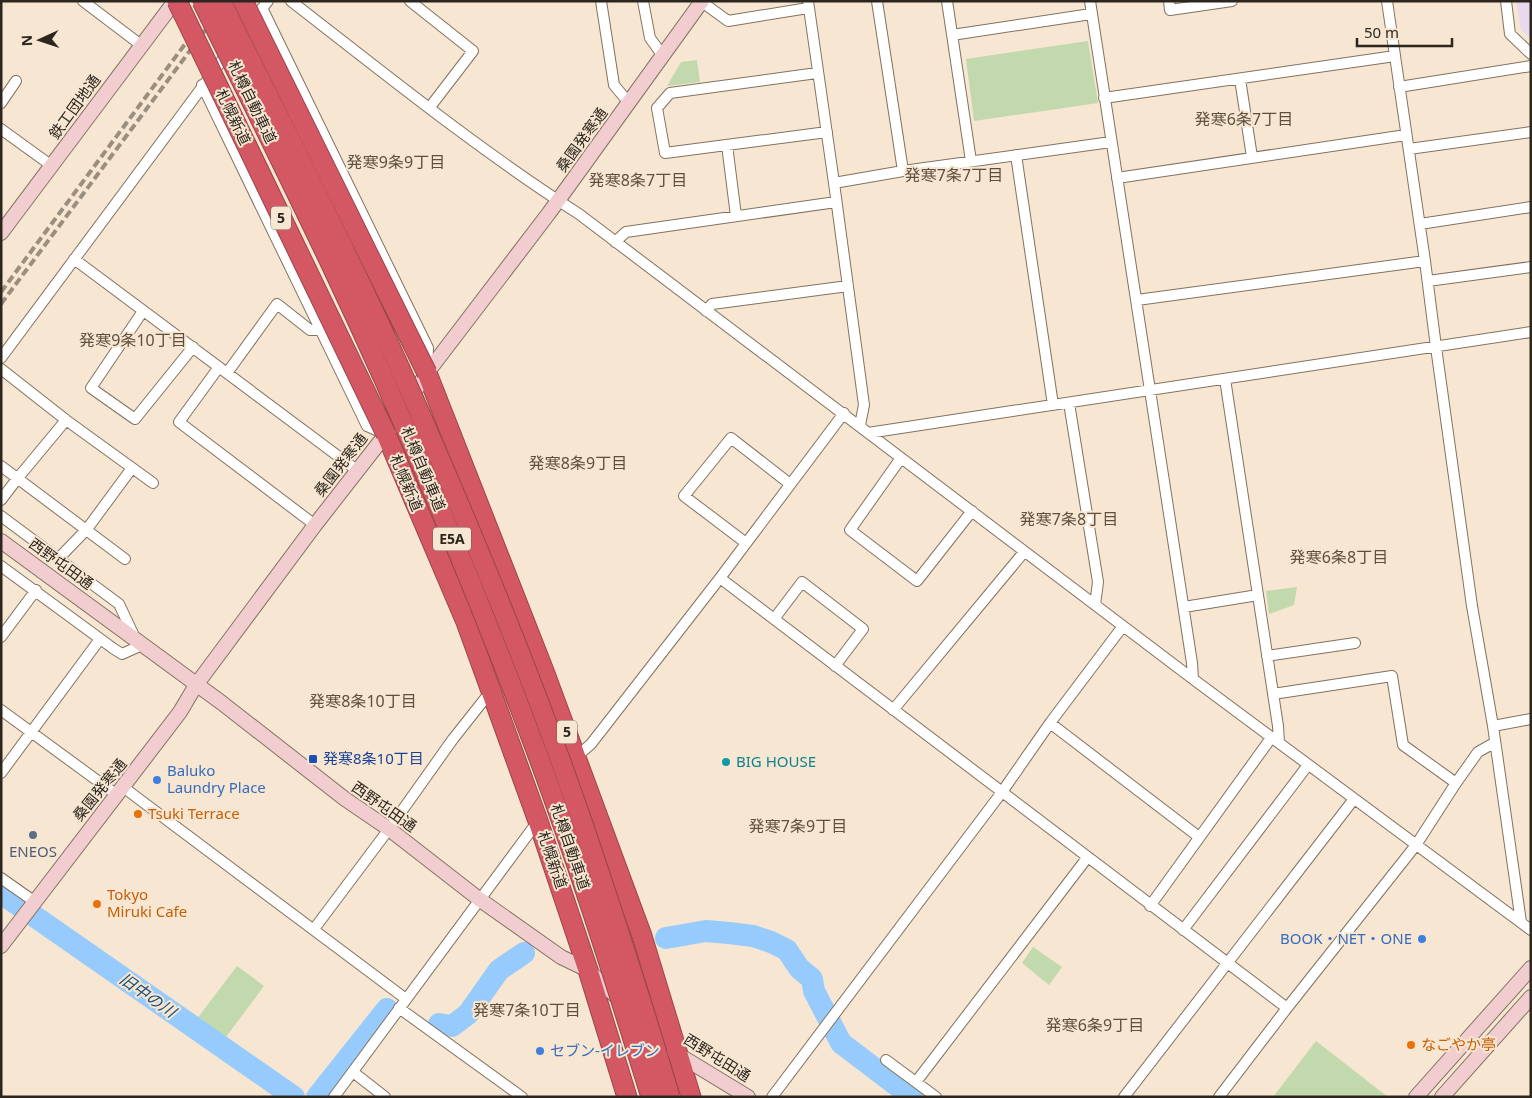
<svg xmlns="http://www.w3.org/2000/svg" width="1532" height="1098" viewBox="0 0 1532 1098" font-family="'Noto Sans','Noto Sans JP',sans-serif">
<style>
.education{fill:#e8d9ec}
.green{fill:#c2d9ad}
.lines{fill:none;stroke-linecap:round;stroke-linejoin:round}
.river{stroke:#98cbfd;stroke-width:22}
.street-casing{stroke:#817260;stroke-width:12}
.secondary-casing{stroke:#817260;stroke-width:16}
.highway-casing{stroke:#99464b;stroke-width:21}
.street{stroke:#fff;stroke-width:10}
.secondary{stroke:#f2cdd0;stroke-width:14}
.highway{stroke:#d35863;stroke-width:19}
.rail{stroke:#9a8e7f;stroke-width:4;stroke-dasharray:8 4;stroke-linecap:butt}
.highway-bridge-casing{stroke:#99464b;stroke-width:21;stroke-linecap:butt}
.highway-bridge{stroke:#d35863;stroke-width:19}
.transit-dot{fill:#1a4fb4;stroke:#f7e6d1;stroke-width:2}
.culture-dot{fill:#0f9aa8;stroke:#f7e6d1;stroke-width:2}
.shop-dot{fill:#3f7fe0;stroke:#f7e6d1;stroke-width:2}
.food-dot{fill:#e8710a;stroke:#f7e6d1;stroke-width:2}
.service-dot{fill:#5c6f8a;stroke:#f7e6d1;stroke-width:2}
.labels{text-anchor:middle;stroke-width:4;stroke-linejoin:round;paint-order:stroke}
.shield{fill:#f7e6d1;stroke:#696054;stroke-width:1}
.shield-label{font-size:14px;font-weight:bold;fill:#2c261e}
.street-label{font-size:15px;fill:#2c261e;stroke:#f7e6d1}
.transit-label{font-size:15px;fill:#164399;stroke:#f7e6d1;text-anchor:start}
.culture-label{font-size:15px;fill:#0d838f;stroke:#f7e6d1;text-anchor:start}
.shop-label{font-size:15px;fill:#366cbe;stroke:#f7e6d1;text-anchor:start}
.food-label{font-size:15px;fill:#c56008;stroke:#f7e6d1;text-anchor:start}
.service-label{font-size:15px;fill:#4e5e75;stroke:#f7e6d1}
.neighbourhood-label{font-size:16px;fill:#5e503f;stroke:#f7e6d1}
.water-label{font-size:16px;font-style:italic;fill:#164d7a;stroke:#f7e6d1}
</style>
<rect width="100%" height="100%" fill="#f7e6d1"/>
<!-- education -->
<path class="education" d="M1516,1h15v37l-10,-8z"/>
<!-- green -->
<path class="green" d="M1088,41l10,62 -124,18 -8,-62z
M697,60l3,22 -33,4 14,-24z
M1297,587l-3,18 -25,9 -3,-23z
M1033,947l29,20 -13,18 -27,-22z
M237,966l27,20 -41,55 -27,-21z
M1316,1041l72,56h-115z"/>
<g class="lines">
<!-- river -->
<path class="river" d="M1,893l293,204
M666,938l40,-7 23,2 24,3 18,6 16,8 12,18 13,11 2,12 27,52 71,54
M439,1024l13,2 16,-12 31,-44 25,-17
M317,1097l70,-88"/>
<defs>
<path id="street" d="M83,1l58,44
M291,1c94,73 188,149 288,213l614,465 338,251
M410,1l63,50 -43,56
M601,1l13,84 15,18
M643,1l7,37 13,18
M808,1l26,182 30,222 -4,20
M877,1l26,170
M947,1l24,160
M1090,1l102,662 1,16
M1169,1l1,9 62,-9
M1387,1l38,260 11,86 36,259 21,120 28,196
M1506,1l4,33 21,20
M702,2l26,19 80,-13
M262,8l166,340 -1,19
M952,35l139,-21
M237,40l31,-39
M817,73l-147,20 -13,15 8,45 162,-21
M1240,79l12,78
M202,85l165,341 18,8
M1399,87l132,-21
M1104,98l291,-42
M1,103l15,-22
M1,129l51,37
M727,145l9,71
M1409,149l122,-17
M1016,155l37,250
M1117,178l289,-43
M834,183l69,-12 208,-29
M1420,224l111,-17
M615,242l11,-10 210,-30
M74,259l284,212
M1428,281l103,-14
M1137,300l288,-39
M143,311l-52,77 44,31 58,-72
M706,311l6,-7 136,-18
M1,358l228,-307
M219,367l-40,55 136,103
M1,369l65,51 87,63
M227,373l50,-69 33,26h11
M1225,379l53,347 1,17
M1069,403l29,179 -3,23
M868,433l663,-101
M901,458l-51,72 67,51 55,-70
M1,466l124,93
M1,500l16,-21 49,-59
M1,516l118,88 16,34
M746,543l-62,-47 47,-58 59,46
M58,559l29,-30 45,-61
M1,566l113,83 8,5 20,-9
M720,578l567,430
M1184,607l74,-12
M774,619l28,-37 61,47 -28,37
M1,637l35,-47
M1267,656l88,-13
M1273,694l119,-18 11,69 53,38
M1,710l116,85
M893,710l131,-158
M1050,723l149,114
M1493,726l38,-7
M576,757l15,-13 129,-166 124,-165
M1,773l99,-134
M123,787l283,212
M1,878l34,24
M1150,906l121,-168
M314,929l75,-100 64,-90 38,-48
M1183,930l125,-165
M399,1008l123,89
M886,1060l50,37
M353,1072l32,25
M916,1082l171,-224
M334,1097l204,-276
M772,1097l230,-305 48,-69 73,-97
M1124,1097l230,-298
M1219,1097l68,-89 129,-163 40,-62 22,-31 16,-9"/>
<path id="secondary" d="M1,233l174,-232
M1,541l221,162 123,96 44,30 90,70 82,58 27,13 31,29
M1,946l179,-234 16,-27 119,-160 71,-91 41,-61 122,-160 153,-212
M674,1052l74,45
M1416,1097l115,-129
M1442,1097l89,-100"/>
<path id="highway" d="M427,373l117,298 98,265 49,161
M386,434l80,188 25,69 47,130 50,149 39,127"/>
</defs>
<!-- street casing -->
<use href="#street" class="street-casing"/>
<!-- secondary casing -->
<use href="#secondary" class="secondary-casing"/>
<!-- highway casing -->
<use href="#highway" class="highway-casing"/>
<!-- street -->
<use href="#street" class="street"/>
<!-- secondary -->
<use href="#secondary" class="secondary"/>
<!-- highway -->
<use href="#highway" class="highway"/>
<!-- rail -->
<path class="rail" d="M1,292l216,-291
M1,304l226,-303"/>
<defs>
<path id="highway-bridge" d="M177,1l209,433
M202,1c42,85 85,171 126,257 73,154 140,312 200,471 46,121 85,245 123,368
M221,1c69,139 140,277 202,419 58,133 113,267 160,404 31,91 60,181 87,273
M243,1l184,372"/>
</defs>
<!-- highway-bridge casing -->
<use href="#highway-bridge" class="highway-bridge-casing"/>
<!-- highway-bridge -->
<use href="#highway-bridge" class="highway-bridge"/>
</g>
<!-- markers -->
<rect class="transit-dot" x="308" y="754" width="10" height="10" rx="2.5"/>
<circle class="culture-dot" cx="726" cy="762" r="5"/>
<g class="shop-dot">
<circle cx="157" cy="780" r="5"/>
<circle cx="1422" cy="939" r="5"/>
<circle cx="540" cy="1051" r="5"/>
</g>
<g class="food-dot">
<circle cx="138" cy="814" r="5"/>
<circle cx="97" cy="904" r="5"/>
<circle cx="1411" cy="1045" r="5"/>
</g>
<circle class="service-dot" cx="33" cy="835" r="5"/>
<g class="labels">
<!-- shield labels -->
<g class="shield">
<rect x="271" y="206.5" width="20" height="23" rx="4"/>
<rect x="433" y="527.5" width="38" height="23" rx="4"/>
<rect x="557" y="720.5" width="20" height="23" rx="4"/>
</g>
<g class="shield-label">
<text x="281" y="223">5</text>
<text x="452" y="544">E5A</text>
<text x="567" y="737">5</text>
</g>
<!-- street labels -->
<g class="street-label">
<text transform="translate(252 102) rotate(64)" y="5">札樽自動車道</text>
<text transform="translate(75 107) rotate(-54)" y="5">鉄工団地通</text>
<text transform="translate(233 117) rotate(64)" y="5">札幌新道</text>
<text transform="translate(582 140) rotate(-54)" y="5">桑園発寒通</text>
<text transform="translate(341 465) rotate(-52)" y="5">桑園発寒通</text>
<text transform="translate(423 469) rotate(67)" y="5">札樽自動車道</text>
<text transform="translate(406 483) rotate(67)" y="5">札幌新道</text>
<text transform="translate(61 564) rotate(36)" y="5">西野屯田通</text>
<text transform="translate(100 790) rotate(-51)" y="5">桑園発寒通</text>
<text transform="translate(384 807) rotate(35)" y="5">西野屯田通</text>
<text transform="translate(570 847) rotate(71)" y="5">札樽自動車道</text>
<text transform="translate(552 860) rotate(71)" y="5">札幌新道</text>
<text transform="translate(717 1058) rotate(32)" y="5">西野屯田通</text>
</g>
<!-- transit labels -->
<g class="transit-label">
<text x="323" y="764">発寒8条10丁目</text>
</g>
<!-- culture labels -->
<g class="culture-label">
<text x="736" y="767">BIG HOUSE</text>
</g>
<!-- shop labels -->
<g class="shop-label">
<text x="167" y="776">Baluko<tspan x="167" dy="17">Laundry Place</tspan></text>
<text x="1412" y="944" text-anchor="end">BOOK・NET・ONE</text>
<text x="550" y="1056">セブン-イレブン</text>
</g>
<!-- food labels -->
<g class="food-label">
<text x="148" y="819">Tsuki Terrace</text>
<text x="107" y="900">Tokyo<tspan x="107" dy="17">Miruki Cafe</tspan></text>
<text x="1421" y="1050">なごやか亭</text>
</g>
<!-- service labels -->
<g class="service-label">
<text x="33" y="857">ENEOS</text>
</g>
<!-- neighbourhood labels -->
<g class="neighbourhood-label">
<text x="1244" y="125">発寒6条7丁目</text>
<text x="396" y="168">発寒9条9丁目</text>
<text x="954" y="181">発寒7条7丁目</text>
<text x="638" y="186">発寒8条7丁目</text>
<text x="133" y="346">発寒9条10丁目</text>
<text x="578" y="469">発寒8条9丁目</text>
<text x="1069" y="525">発寒7条8丁目</text>
<text x="1339" y="563">発寒6条8丁目</text>
<text x="363" y="707">発寒8条10丁目</text>
<text x="798" y="832">発寒7条9丁目</text>
<text x="527" y="1016">発寒7条10丁目</text>
<text x="1095" y="1031">発寒6条9丁目</text>
</g>
<!-- water labels -->
<g class="water-label">
<text transform="translate(148 995) rotate(35)" y="6">旧中の川</text>
</g>
</g>
<!-- border -->
<rect width="1532" height="1098" fill="none" stroke="#2c261e" stroke-width="5"/>
<!-- north arrow -->
<g transform="translate(40 40) rotate(267)" stroke="#f7e6d1" stroke-width="4" paint-order="stroke">
<path d="M0-4L9 19L0 12L-9 19Z" fill="#2c261e"/>
<text y="-8" font-size="14" font-weight="bold" text-anchor="middle" fill="#2c261e">N</text>
</g>
<!-- scale -->
<path d="M1357 38v8h95v-8" fill="none" stroke="#2c261e" stroke-width="2.5"/>
<text x="1364" y="38" font-size="15" fill="#2c261e" stroke="#f7e6d1" stroke-width="4" paint-order="stroke">50 m</text>
</svg>
